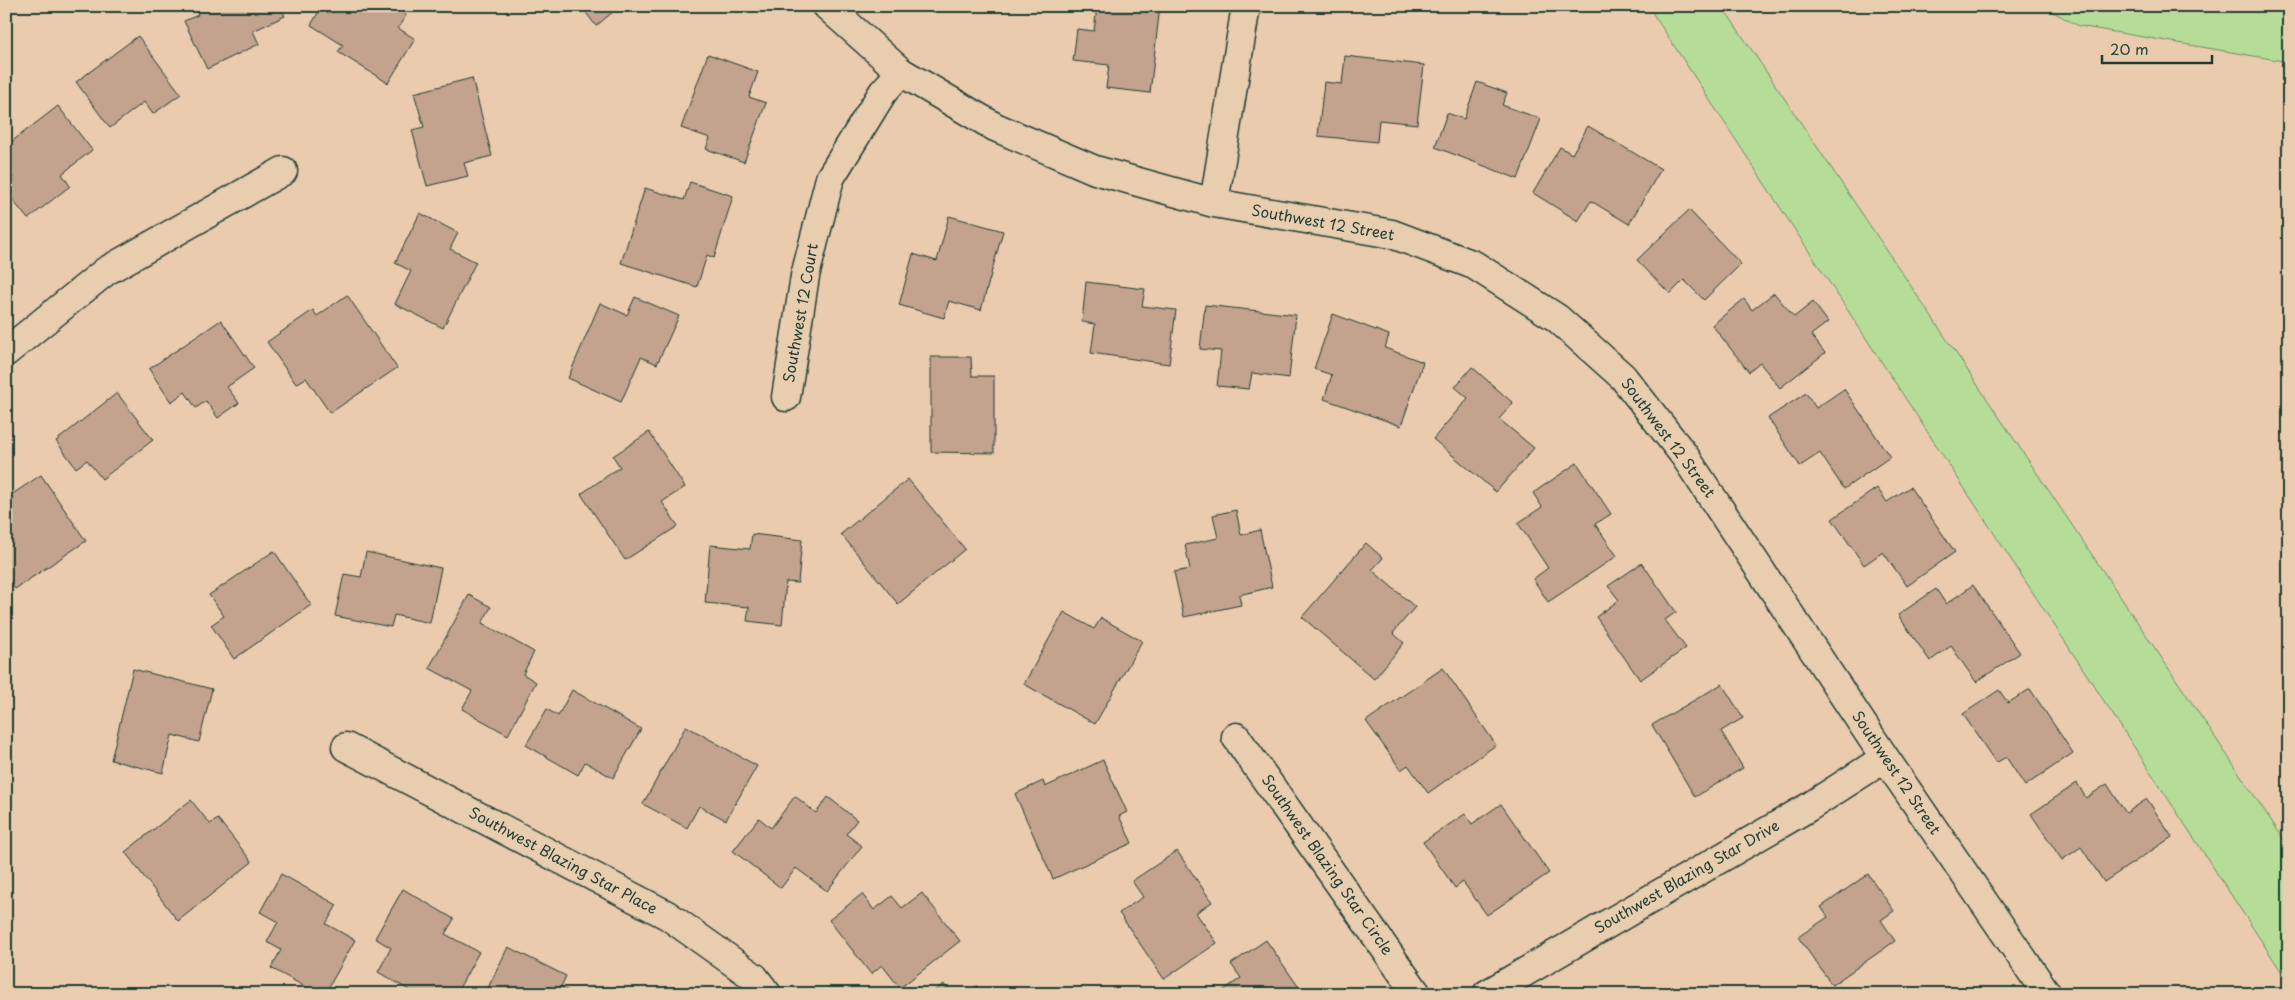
<svg xmlns="http://www.w3.org/2000/svg" width="2295" height="1000" viewBox="0 0 2295 1000" font-family="'Playpen Sans',sans-serif">
<style>
.green{fill:#b6dd98;stroke:#6a8d66}
.building{fill:#c3a28e;stroke:#1f3d34}
.lines{fill:none;stroke-linecap:round;stroke-linejoin:round}
.minor-casing{stroke:#1f3d34;stroke-width:31}
.minor{stroke:#e8cdaf;stroke-width:28}
.labels{text-anchor:middle;stroke-width:4;stroke-linejoin:round;paint-order:stroke}
.street-label{font-size:15px;fill:#1f3d34;stroke:#e8cdaf}
</style>
<rect width="100%" height="100%" fill="#ebcbae"/>
<filter id="ink" filterUnits="userSpaceOnUse"><feTurbulence type="fractalNoise" baseFrequency=".02" numOctaves="2"/><feDisplacementMap in="SourceGraphic" scale="10" xChannelSelector="R" yChannelSelector="G"/><feConvolveMatrix kernelMatrix="1 2 1 2 8 2 1 2 1" color-interpolation-filters="sRGB"/></filter>
<g filter="url(#ink)">
<!-- green -->
<path class="green" d="M1648,6h74l567,841v136z
M2042,6h247v56l-210,-36z"/>
<!-- building -->
<path class="building" d="M194,6h86l5,10 -32,15 6,13 -52,25 -23,-48 14,-6z
M322,6h71l13,9 -8,13 17,11 -27,44 -50,-31 5,-7 -32,-20z
M581,6h39l-24,20z
M1097,6h63l-10,87 -44,-5 3,-23 -36,-4 4,-32 17,2z
M138,36l43,58 -28,20 -9,-12 -34,26 -34,-46z
M708,54l50,18 -9,25 17,6 -22,59 -38,-13 4,-11 -29,-10z
M1345,56l79,9 -7,59 -38,-4 -2,22 -59,-6 6,-54 18,2z
M472,78l20,78 -28,7 4,13 -41,10 -15,-56 12,-3 -10,-34z
M1477,82l30,11 -5,12 39,14 -23,60 -83,-32 12,-34 17,6z
M58,106l34,44 -30,24 8,12 -42,33 -22,-27v-5l9,-7 -9,-12v-22z
M1588,126l73,43 -32,55 -38,-23 -13,20 -45,-28 27,-46 12,7z
M690,182l43,14 -19,62 -7,-3 -10,32 -76,-24 24,-75 39,12z
M1689,210l52,54 -37,36 -20,-20 -14,14 -33,-34z
M420,213l38,20 -8,16 26,13 -33,66 -48,-24 16,-33 -16,-8z
M949,216l54,15 -22,79 -32,-9 -5,17 -45,-13 14,-51 24,7z
M1086,282l59,7 -3,17 34,4 -7,54 -78,-11 4,-29 -13,-2z
M1774,293l20,24 19,-15 15,20 -17,13 14,18 -45,35 -20,-25 -11,9 -37,-47 32,-26 8,11z
M347,295l50,73 -67,45 -24,-35 -10,6 -29,-42 46,-32 4,6z
M635,297l44,19 -22,48 -16,-7 -20,45 -53,-24 32,-75 27,12z
M1205,305l91,10 -7,63 -37,-5 -3,16 -32,-3 4,-35 -21,-2z
M1333,314l56,21 -4,13 38,14 -22,64 -77,-27 8,-24 -18,-6z
M221,320l33,48 -27,19 12,16 -21,15 -12,-17 -10,7 -11,-16 -14,10 -22,-33z
M931,357h40l1,19h22v77l-63,-1z
M1472,367l41,36 -14,16 35,29 -38,44 -63,-53 35,-41 -13,-11z
M1844,389l46,68 -46,32 -24,-36 -20,13 -32,-48 38,-25 10,15z
M117,393l36,47 -51,39 -15,-19 -11,8 -20,-27z
M649,432l36,55 -23,15 16,24 -53,34 -44,-66 39,-27 -7,-11z
M1577,463l34,51 -16,10 22,32 -69,46 -15,-23 15,-11 -30,-45 24,-16 -9,-14z
M41,475l45,66 -71,48 -9,-13v-87l5,6z
M908,479l57,70 -67,55 -57,-70z
M1910,487l45,65 -48,34 -24,-34 -19,13 -32,-46 45,-31 10,14z
M1236,510l5,25 19,-5 12,57 -33,8 2,10 -57,12 -10,-45 16,-3 -5,-24 33,-7 -5,-23z
M752,534l50,6 -4,43 -12,-1 -4,43 -35,-4 2,-14 -44,-4 5,-58 40,4z
M1366,543l17,15 -11,12 43,37 -22,26 11,10 -30,36 -72,-62z
M274,551l37,54 -77,54 -23,-34 13,-9 -15,-21z
M366,552l75,16 -11,55 -36,-8 -3,12 -56,-11 9,-42 17,3z
M1642,563l34,49 -11,8 21,28 -46,32 -44,-63 23,-17 -11,-14z
M1973,585l47,68 -44,29 -25,-36 -21,15 -32,-46 38,-26 10,15z
M469,595l22,12 -9,16 52,29 -11,22 13,8 -28,53 -46,-26 10,-18 -43,-23z
M1064,612l30,17 7,-11 41,23 -47,83 -71,-40z
M1443,668l53,77 -68,48 -20,-28 -7,5 -35,-49z
M133,669l79,20 -13,53 -27,-7 -9,38 -52,-13z
M1722,684l21,34 -22,13 22,37 -48,29 -43,-72z
M2030,689l43,64 -48,33 -19,-29 -10,6 -33,-49 36,-24 9,13z
M572,690l69,39 -28,49 -28,-16 -7,13 -52,-30 21,-36 11,7z
M686,726l71,40 -31,54 -27,-14 -12,22 -44,-24z
M1103,760l24,52 -8,4 13,27 -79,36 -38,-85 28,-13 2,6z
M2077,783l9,15 21,-14 19,29 21,-14 25,38 -68,45 -23,-35 -19,13 -31,-46z
M795,796l21,17 12,-16 29,23 -11,14 16,12 -35,45 -31,-23 -15,20 -48,-37 26,-33 12,10z
M191,800l19,24 8,-5 34,43 -74,59 -53,-69z
M1501,804l48,69 -62,42 -24,-33 -8,6 -32,-46 42,-28 7,10z
M1177,851l35,51 -16,11 21,30 -53,36 -45,-66 24,-16 -11,-16z
M281,874l56,31 -11,19 29,16 -30,54h-7l-47,-26 10,-18 -14,-8 11,-20 -18,-10z
M1868,874l26,37 -13,9 14,21 -63,44 -34,-48 30,-20 -7,-10z
M403,889l51,30 -9,15 34,18 -23,42h-40l-38,-22 13,-24 -16,-10z
M922,893l38,48 -60,47 -18,-23 -11,9 -42,-54 33,-26 12,16 18,-14 10,12z
M1266,940l34,49 -7,5h-75l23,-16 -10,-14z
M508,947l58,29 -5,11 13,7h-89z
M944,984l5,10h-20z
M977,986l5,8h-19z"/>
<g class="lines">
<defs>
<path id="minor" d="M827,6l74,66 94,55 100,43 119,33 178,31 82,31 83,53 66,59 61,78 201,303 162,236
M1214,203l32,-197
M6,352l100,-81 177,-100
M786,397l19,-121 25,-98 53,-86 18,-20
M1236,737l181,257
M346,747l321,168 87,62 13,17
M1487,994l322,-187 76,-49"/>
</defs>
<!-- minor casing -->
<use href="#minor" class="minor-casing"/>
<!-- minor -->
<use href="#minor" class="minor"/>
</g>
</g>
<g class="labels">
<!-- street labels -->
<g class="street-label">
<text transform="translate(1323 223) rotate(10)" y="5">Southwest 12 Street</text>
<text transform="translate(801 313) rotate(-80)" y="5">Southwest 12 Court</text>
<text transform="translate(1668 438) rotate(53)" y="5">Southwest 12 Street</text>
<text transform="translate(1896 773) rotate(56)" y="5">Southwest 12 Street</text>
<text transform="translate(563 861) rotate(28)" y="5">Southwest Blazing Star Place</text>
<text transform="translate(1327 865) rotate(55)" y="5">Southwest Blazing Star Circle</text>
<text transform="translate(1687 877) rotate(-30)" y="5">Southwest Blazing Star Drive</text>
</g>
</g>
<!-- margin -->
<rect width="2295" height="1000" fill="none" stroke="#e8cdaf" stroke-width="25"/>
<rect x="12" y="12" width="2270" height="975" fill="none" stroke="#1f3d34" stroke-width="2" filter="url(#ink)"/>
<!-- scale -->
<path d="M2102 55v8h110v-8" fill="none" stroke="#1f3d34" stroke-width="2.5"/>
<text x="2110" y="55" font-size="15" fill="#1f3d34" stroke="#e8cdaf" stroke-width="4" paint-order="stroke">20 m</text>
</svg>
